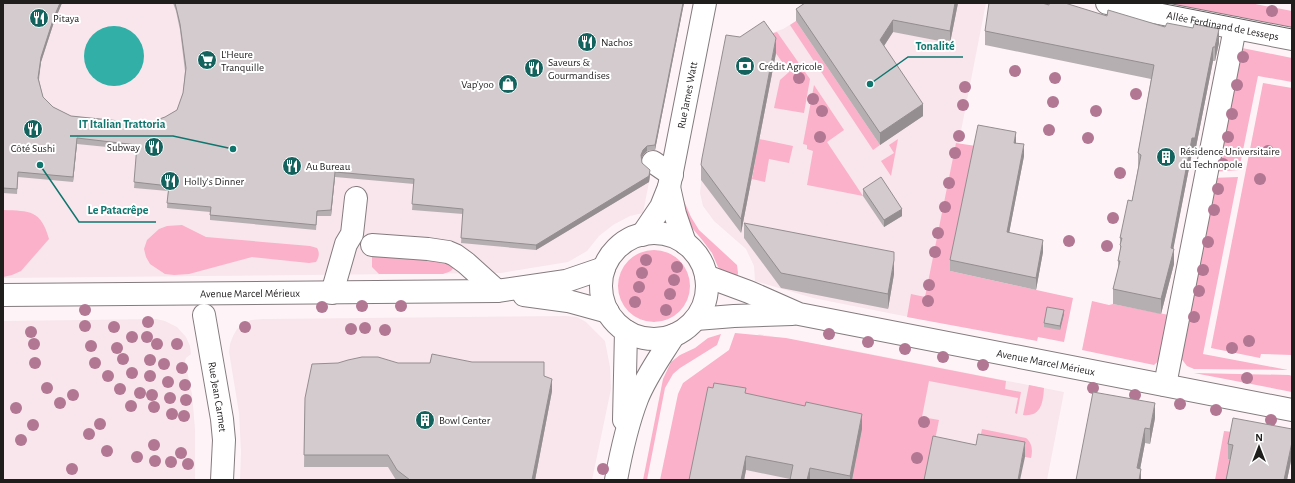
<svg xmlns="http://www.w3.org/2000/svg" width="1295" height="483" viewBox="0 0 1295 483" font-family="'Alegreya Sans',sans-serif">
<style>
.built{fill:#f8e6ec}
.green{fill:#fab1c9}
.water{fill:#32afa7}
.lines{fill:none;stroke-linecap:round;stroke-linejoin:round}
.minor-casing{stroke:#847b7e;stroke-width:24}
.minor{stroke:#fff;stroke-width:22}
.tram{stroke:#615c5d;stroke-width:1}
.tree{fill:#b27792}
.wall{fill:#b6afb1}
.shaded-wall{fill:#948e90}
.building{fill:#d4cbce;stroke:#948e90}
.labels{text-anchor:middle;stroke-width:4;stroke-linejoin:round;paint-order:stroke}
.poi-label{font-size:11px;fill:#201d1d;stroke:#fff;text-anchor:start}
.street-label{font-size:11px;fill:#201d1d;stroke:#fff}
.leader{fill:none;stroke:#0f766e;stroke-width:1.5}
.callout-dot{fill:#0f766e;stroke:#fff;stroke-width:1.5}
.callout-label{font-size:12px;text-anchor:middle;font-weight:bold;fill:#0f766e;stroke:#fff;stroke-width:4;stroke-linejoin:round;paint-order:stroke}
</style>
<rect width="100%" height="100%" fill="#fef4f7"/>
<!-- built -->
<path class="built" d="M3,3h681l-41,210 -13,3 -17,9 -14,11 -12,15 -19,11 -67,11 -498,5z
M814,3h172l-62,317 -111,-22 -58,-17 -1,-15 -8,-17 -32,-28 -11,-15 -3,-13 2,-21 39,-134 22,-2 20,-7 18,-11z
M566,316l11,1 9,5 19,19 5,26 1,22 -19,91h-352l1,-28 -2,-39 -10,-61 1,-8 3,-8 4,-7 7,-5 7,-4 11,-1z
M156,319l9,2 12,6 9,10 4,9 1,8 -5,4 -1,3 7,33 3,35v51h-192v-159z
M759,334l91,16 214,42 -17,88h-378l18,-92z"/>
<!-- green -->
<path class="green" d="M1138,3h112l42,8v22z
M796,21l84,124 -7,5 -83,-125z
M777,32l33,47 -6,34 -30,-5 6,-28 9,-8 -25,-36z
M1237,47l55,11v24l-34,-6 -19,94 -26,2z
M1263,83l29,5v267l-31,-1 -1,4 -49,-10z
M814,85l30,45 -17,12 36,54 -56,-11 6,-34 -6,-2v-4l-4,-1z
M759,139l34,7 -4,17 -20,-4 -4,23 -13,-3z
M898,139l-7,37 -10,-15 13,-8 -5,-8z
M956,143l20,3 -26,125 123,27 -9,44 -26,-5 -1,4 -130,-24 4,-23 14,3z
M1238,177l-35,177 85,16 -94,-1 -7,-3 -7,-9 31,-179z
M679,200l5,1 7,16 8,13 38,35 1,8 -2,9 -18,-15 -6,-14 -9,-12 -15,-18z
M3,210c27,1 38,0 46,29l-28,32 -9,4 -9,2z
M182,225l24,12 104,9 7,2c3,5 2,9 -1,14l-7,1 -57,-6 -63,17 -15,1 -9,-1 -15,-10 -4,-7 -2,-8 3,-9 12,-11 8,-3z
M618 286a36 36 0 1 1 72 0a36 36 0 1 1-72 0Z
M372,253l71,6 11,7c-2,6 -6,6 -11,8h-64l-7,-7z
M1092,301l17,4 4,-1 61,12 -12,42 -8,7 -72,-15z
M735,333l51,5 220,43 -1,8 16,3 -4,22 -2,-1 3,-15 -89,-17 -7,36 17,3 -12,60h-75l10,-51 -170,51h-32l18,-86 5,-11 46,-33z
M721,334l-4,11 -37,23 -7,6 -8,14 -18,92h-4l20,-101 8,-17 9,-7 15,-7 13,-10z
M1194,373l95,2 3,1v16z
M1029,385l15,3c-1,15 -3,29 -21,27z
M982,429l44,9c6,5 7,12 5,20l-53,-10z
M1224,431l9,1v27l-5,21h-13z"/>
<!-- water -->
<path class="water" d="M84 56a30 30 0 1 1 60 0a30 30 0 1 1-60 0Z"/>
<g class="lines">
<defs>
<g id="minor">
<path id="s1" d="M1107,3l185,36"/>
<path d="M653,162l19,13"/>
<path d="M669,187l6,27 10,29"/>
<circle cx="654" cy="286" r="53"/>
<path id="s2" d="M642,235l19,-28 8,-20 36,-184"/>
<path d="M372,245l56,4 20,3 7,3 11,8 31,28"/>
<path id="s3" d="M706,276l43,16 50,22 493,96"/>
<path d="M332,293l14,-49 6,-10 4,-36"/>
<path id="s4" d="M3,295l494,-4 69,-10 38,-13"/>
<path d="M524,295l44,6 40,11"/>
<path id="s5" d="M204,315l18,104 2,21 -2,40"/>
<path d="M696,319l38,-3 58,-2"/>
<path d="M1165,385l70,-357"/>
<path d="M624,420l2,-89"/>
<path d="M616,480c5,-27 11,-55 21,-81 9,-23 24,-43 37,-64"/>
</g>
</defs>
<!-- minor casing -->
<use href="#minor" class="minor-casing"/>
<!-- minor -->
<use href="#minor" class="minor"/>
<!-- tram -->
<path class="tram" d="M1160,3l132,26"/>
</g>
<!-- trees -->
<g class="tree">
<circle cx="1272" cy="11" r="6"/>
<circle cx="1243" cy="57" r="6"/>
<circle cx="1015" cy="71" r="6"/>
<circle cx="799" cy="78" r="6"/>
<circle cx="1055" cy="78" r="6"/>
<circle cx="1237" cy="85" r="6"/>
<circle cx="965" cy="87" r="6"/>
<circle cx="1136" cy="94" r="6"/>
<circle cx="813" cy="99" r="6"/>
<circle cx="1053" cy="102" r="6"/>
<circle cx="963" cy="105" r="6"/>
<circle cx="822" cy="111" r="6"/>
<circle cx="1096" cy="111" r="6"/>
<circle cx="1232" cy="114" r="6"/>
<circle cx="1049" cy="130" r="6"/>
<circle cx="959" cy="136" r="6"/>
<circle cx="820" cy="137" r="6"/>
<circle cx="1228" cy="137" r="6"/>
<circle cx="1088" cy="138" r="6"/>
<circle cx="1268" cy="151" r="6"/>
<circle cx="955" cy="153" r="6"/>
<circle cx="1223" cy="164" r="6"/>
<circle cx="1120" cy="173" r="6"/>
<circle cx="1260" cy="179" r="6"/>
<circle cx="949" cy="183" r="6"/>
<circle cx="1218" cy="189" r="6"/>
<circle cx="945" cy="207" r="6"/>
<circle cx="1214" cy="210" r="6"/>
<circle cx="1113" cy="218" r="6"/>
<circle cx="938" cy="233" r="6"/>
<circle cx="1069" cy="241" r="6"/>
<circle cx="1208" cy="242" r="6"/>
<circle cx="1107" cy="246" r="6"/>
<circle cx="935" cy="252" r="6"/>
<circle cx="646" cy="260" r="6"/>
<circle cx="677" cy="267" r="6"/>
<circle cx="1203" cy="270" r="6"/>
<circle cx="642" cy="273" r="6"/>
<circle cx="674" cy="280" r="6"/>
<circle cx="929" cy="285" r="6"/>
<circle cx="639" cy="287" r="6"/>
<circle cx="1199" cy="291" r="6"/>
<circle cx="670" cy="294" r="6"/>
<circle cx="928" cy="301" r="6"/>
<circle cx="635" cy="302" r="6"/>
<circle cx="362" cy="306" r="6"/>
<circle cx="401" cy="306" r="6"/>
<circle cx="322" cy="307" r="6"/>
<circle cx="85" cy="310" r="6"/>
<circle cx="666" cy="310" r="6"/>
<circle cx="1194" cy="317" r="6"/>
<circle cx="148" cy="322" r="6"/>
<circle cx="85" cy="326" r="6"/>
<circle cx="114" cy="327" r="6"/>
<circle cx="245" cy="327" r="6"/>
<circle cx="365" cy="328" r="6"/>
<circle cx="351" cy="329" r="6"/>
<circle cx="385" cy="330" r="6"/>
<circle cx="31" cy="332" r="6"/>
<circle cx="829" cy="334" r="6"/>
<circle cx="132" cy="337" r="6"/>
<circle cx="147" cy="337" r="6"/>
<circle cx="1249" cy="341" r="6"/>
<circle cx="868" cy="342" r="6"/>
<circle cx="34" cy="344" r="6"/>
<circle cx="157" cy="344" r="6"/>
<circle cx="177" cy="344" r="6"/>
<circle cx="91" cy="346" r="6"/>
<circle cx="117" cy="348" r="6"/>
<circle cx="1232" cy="348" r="6"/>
<circle cx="905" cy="349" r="6"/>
<circle cx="943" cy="357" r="6"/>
<circle cx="123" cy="359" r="6"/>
<circle cx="150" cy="360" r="6"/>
<circle cx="35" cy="363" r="6"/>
<circle cx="95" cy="363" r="6"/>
<circle cx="164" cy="364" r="6"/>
<circle cx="983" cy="365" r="6"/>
<circle cx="182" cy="368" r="6"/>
<circle cx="132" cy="373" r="6"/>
<circle cx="108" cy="376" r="6"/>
<circle cx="150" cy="376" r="6"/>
<circle cx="1247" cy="378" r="6"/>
<circle cx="168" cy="382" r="6"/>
<circle cx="185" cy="385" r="6"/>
<circle cx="47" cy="388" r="6"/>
<circle cx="1093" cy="388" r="6"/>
<circle cx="120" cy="389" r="6"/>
<circle cx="140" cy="393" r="6"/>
<circle cx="73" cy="395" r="6"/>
<circle cx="152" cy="395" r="6"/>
<circle cx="1135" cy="395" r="6"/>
<circle cx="170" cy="398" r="6"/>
<circle cx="186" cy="400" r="6"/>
<circle cx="60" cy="403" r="6"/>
<circle cx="1180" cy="404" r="6"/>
<circle cx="131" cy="406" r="6"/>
<circle cx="154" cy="407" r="6"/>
<circle cx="16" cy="408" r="6"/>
<circle cx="1216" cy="410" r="6"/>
<circle cx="172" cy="414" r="6"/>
<circle cx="184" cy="416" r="6"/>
<circle cx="1271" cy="420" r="6"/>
<circle cx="924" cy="422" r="6"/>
<circle cx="100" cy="424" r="6"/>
<circle cx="33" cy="425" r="6"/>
<circle cx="89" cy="434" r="6"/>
<circle cx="21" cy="440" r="6"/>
<circle cx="154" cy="445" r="6"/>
<circle cx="107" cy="451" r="6"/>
<circle cx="181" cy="453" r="6"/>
<circle cx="137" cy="457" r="6"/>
<circle cx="917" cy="458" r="6"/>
<circle cx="155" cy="461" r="6"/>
<circle cx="171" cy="462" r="6"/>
<circle cx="188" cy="464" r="6"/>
<circle cx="72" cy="469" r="6"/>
<circle cx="603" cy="469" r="6"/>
</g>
<!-- wall -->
<path class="wall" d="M3,3h59l-8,19 -13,40 -2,18 4,17 10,10 18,9 68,7 12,-1 14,-5 12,-7 6,-17 2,-22 -5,-41 -4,-19 -3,-8h511l-29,147 -8,1 -4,4 -2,4 1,4 8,12 -1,7 -113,68 -75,-7 2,-29 -51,-4 2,-26 -79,-7 -4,39h-14l-1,14 -106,-10v-8l-43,-4 1,-17 -34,-3 3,-38 -60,-6 -4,38 -55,-5 -1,17 -14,-1z
M958,3l-8,40 -57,-11 -9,14 39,70 -43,29 -84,-124v-12z
M1049,5l116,22 54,16 -4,18h-2l-18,91 -3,1 -19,96 1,15 -13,50 -48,-10v-15l5,-19v-9l2,-10v-13l12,-37 6,-33v-15l13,-74 -166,-34v-14z
M776,53l-35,180 -40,-53v-15z
M1016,143l8,13 -15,77 34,19 -7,38 -86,-19v-11z
M863,189l39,27 -18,11 -21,-31z
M744,223l150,51 -6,35 -107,-21 -37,-50z
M1064,314l-4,16 -16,-3v-4z
M544,376l8,15 -17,89h-139l-8,-13h-84l1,-69z
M746,393l116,36 -10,51h-62v-1l-44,-9 -2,10h-55z
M1155,418l-5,26 -5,-1 -5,26 1,11h-65z
M1228,444l64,12 -5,24h-61l4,-21h-2z"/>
<!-- shaded-wall -->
<path class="shaded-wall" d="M60,3h2l-8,19 -13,40 -3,21v-5l3,-21 13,-40z
M683,3h1l-29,147v-5z
M955,3h3l-8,40v-12z
M893,20v12l-13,20v-12z
M1219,29v14l-4,18v-14z
M776,38v15l-35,180v-14z
M1213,47v14l-18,91 -3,1 -21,108 3,-12v15l-13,50v-15l10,-51 21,-110z
M923,104v12l-43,29v-12z
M1016,132v12l-2,-1z
M77,138v6l-4,38v-5z
M1024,144v12l-17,88v-12z
M647,146v5l-4,4 -2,6v-6l2,-5z
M650,170v5l-1,7 -113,68v-5z
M335,172v5l-4,39v-6z
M902,209v7l-18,11v-7z
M1043,240v12l-7,38v-12z
M894,260v14l-6,35v-15z
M1064,310v4l-4,16v-4z
M552,379v12l-17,89h-3z
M1155,403v15l-5,26v-15z
M862,414v15l-10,51h-2v-4z
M1145,428v15l-7,37 -1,-12z
M1025,442v15l-5,23h-2z
M1292,442v14l-5,24h-3z
M746,456v14l-2,10h-3z
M810,468v12h-3z
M1141,469v11h-2z"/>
<!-- building -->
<path class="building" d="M3,3h57l-6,14 -13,40 -3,21 5,19 10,10 18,9 68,7 12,-1 14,-5 12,-7 6,-17 3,-25 -6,-44 -5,-21h508l-28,142 -8,1 -4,4 -2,5 1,8 8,7 -1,6 -113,69 -75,-7 2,-29 -51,-5 2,-25 -79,-7 -4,38 -14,1 -1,14 -106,-10 1,-8 -44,-4 2,-17 -35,-4 3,-37 -60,-7 -4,39 -55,-5 -1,17 -14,-1z
M805,3h150l-5,28 -57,-11 -13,20 43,64 -43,29 -84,-124z
M989,3h53l7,2v-2h16l42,13 1,-6 57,17 2,-4 26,5 1,-4 25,5 -4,18h-2l-18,91h-3l-21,110 3,1 -13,50 -48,-10 7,-28h-2l3,-15 -1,-1 2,-7h-2l8,-38 4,1 9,-46 -3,-2 16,-88 -169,-34z
M764,21l12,17 -35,181 -40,-54 1,-7 24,-123 14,2z
M978,125l38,7 -2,11 10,1 -17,88 36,8 -7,38 -86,-18z
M881,177l21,32 -18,11 -21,-31z
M744,223l150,29v8l-6,34 -107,-21z
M1047,307l17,3 -4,16 -16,-3z
M432,354l40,8h72v14l8,3 -20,101h-122l-13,-10 -9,-15h-84l1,-57 7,-34 26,-1 10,-3 14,-3h16l20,6h32z
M714,383l32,5 -1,5 60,13 1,-4 56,12 -12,62 -40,-8 -3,12h-17l3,-15 -47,-9 -5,24h-52l19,-93 5,1z
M1093,392l62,11 -5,26 -5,-1 -8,40 4,1 -2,11h-63z
M1233,418l59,11v13l-8,38h-58l7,-35 -5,-1z
M978,434l47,8 -7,38h-94l9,-44 43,9z"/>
<!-- icons -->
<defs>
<symbol id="restaurant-disc" viewBox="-11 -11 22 22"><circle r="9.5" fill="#13625d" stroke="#fff"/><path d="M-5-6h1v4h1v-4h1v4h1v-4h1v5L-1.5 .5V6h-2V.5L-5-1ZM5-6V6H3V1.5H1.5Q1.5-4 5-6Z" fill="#fff"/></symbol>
<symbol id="supermarket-disc" viewBox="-11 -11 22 22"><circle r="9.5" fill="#13625d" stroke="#fff"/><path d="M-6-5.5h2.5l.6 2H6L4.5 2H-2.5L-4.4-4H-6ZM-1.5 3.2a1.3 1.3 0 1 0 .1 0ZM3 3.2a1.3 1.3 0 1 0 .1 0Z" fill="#fff"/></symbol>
<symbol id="bank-disc" viewBox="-11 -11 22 22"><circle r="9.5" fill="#13625d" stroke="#fff"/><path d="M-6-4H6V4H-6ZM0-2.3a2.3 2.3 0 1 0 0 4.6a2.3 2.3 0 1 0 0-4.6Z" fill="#fff"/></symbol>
<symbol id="shop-disc" viewBox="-11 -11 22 22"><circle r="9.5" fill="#13625d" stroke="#fff"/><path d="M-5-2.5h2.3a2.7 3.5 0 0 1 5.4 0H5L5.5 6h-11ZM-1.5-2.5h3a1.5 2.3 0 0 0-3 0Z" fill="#fff"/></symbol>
<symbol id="building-disc" viewBox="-11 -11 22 22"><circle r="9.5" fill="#13625d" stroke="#fff"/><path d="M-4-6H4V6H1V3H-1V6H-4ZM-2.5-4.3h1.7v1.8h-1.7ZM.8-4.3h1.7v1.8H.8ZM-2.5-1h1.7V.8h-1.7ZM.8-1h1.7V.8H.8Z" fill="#fff"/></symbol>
</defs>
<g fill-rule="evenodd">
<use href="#restaurant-disc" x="28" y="7" width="22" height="22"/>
<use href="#restaurant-disc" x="576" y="31" width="22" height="22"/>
<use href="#supermarket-disc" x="196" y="49" width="22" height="22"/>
<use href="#bank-disc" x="734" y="55" width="22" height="22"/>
<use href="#restaurant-disc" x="523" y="57" width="22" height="22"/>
<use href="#shop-disc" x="497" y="73" width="22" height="22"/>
<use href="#restaurant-disc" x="22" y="118" width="22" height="22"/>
<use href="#restaurant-disc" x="143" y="136" width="22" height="22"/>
<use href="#building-disc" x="1155" y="146" width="22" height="22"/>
<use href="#restaurant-disc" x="281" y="155" width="22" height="22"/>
<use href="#restaurant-disc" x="159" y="170" width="22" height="22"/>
<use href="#building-disc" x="414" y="409" width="22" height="22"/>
</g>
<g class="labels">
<!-- poi labels -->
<g class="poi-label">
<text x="53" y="22">Pitaya</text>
<text x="601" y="46">Nachos</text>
<text x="221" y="58">L'Heure<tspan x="221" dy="13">Tranquille</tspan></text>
<text x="548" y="66">Saveurs &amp;<tspan x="548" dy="13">Gourmandises</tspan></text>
<text x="759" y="70">Crédit Agricole</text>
<text x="494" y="88" text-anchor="end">Vap’yoo</text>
<text x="140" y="151" text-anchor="end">Subway</text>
<text x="33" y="152" text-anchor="middle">Côté Sushi</text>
<text x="1180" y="155">Résidence Universitaire<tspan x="1180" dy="13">du Technopole</tspan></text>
<text x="306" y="170">Au Bureau</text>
<text x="184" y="185">Holly's Dinner</text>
<text x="439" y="424">Bowl Center</text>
</g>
<!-- street labels -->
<g class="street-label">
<text dy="4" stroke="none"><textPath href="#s1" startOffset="118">Allée Ferdinand de Lesseps</textPath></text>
<text dy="4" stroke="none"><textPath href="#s2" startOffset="149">Rue James Watt</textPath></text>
<text dy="4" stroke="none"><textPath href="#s4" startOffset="247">Avenue Marcel Mérieux</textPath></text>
<text dy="4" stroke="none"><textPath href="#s3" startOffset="352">Avenue Marcel Mérieux</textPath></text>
<text dy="4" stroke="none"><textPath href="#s5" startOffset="83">Rue Jean Carmet</textPath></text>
</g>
</g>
<!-- callouts -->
<path class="leader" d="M870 84L908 57H963M233 149L173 136H70M40 165L79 222H156"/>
<g class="callout-dot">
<circle cx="870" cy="84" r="4"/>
<circle cx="233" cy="149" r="4"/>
<circle cx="40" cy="165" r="4"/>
</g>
<g class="callout-label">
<text x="935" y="50">Tonalité</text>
<text x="122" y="128">IT Italian Trattoria</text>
<text x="118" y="214">Le Patacrêpe</text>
</g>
<!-- border -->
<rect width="1295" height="483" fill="none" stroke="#201d1d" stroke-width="8"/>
<!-- north arrow -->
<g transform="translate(1259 447)" stroke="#ffffff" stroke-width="3" paint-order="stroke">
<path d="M0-3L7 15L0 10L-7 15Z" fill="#201d1d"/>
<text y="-6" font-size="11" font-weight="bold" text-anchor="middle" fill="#201d1d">N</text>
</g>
</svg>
